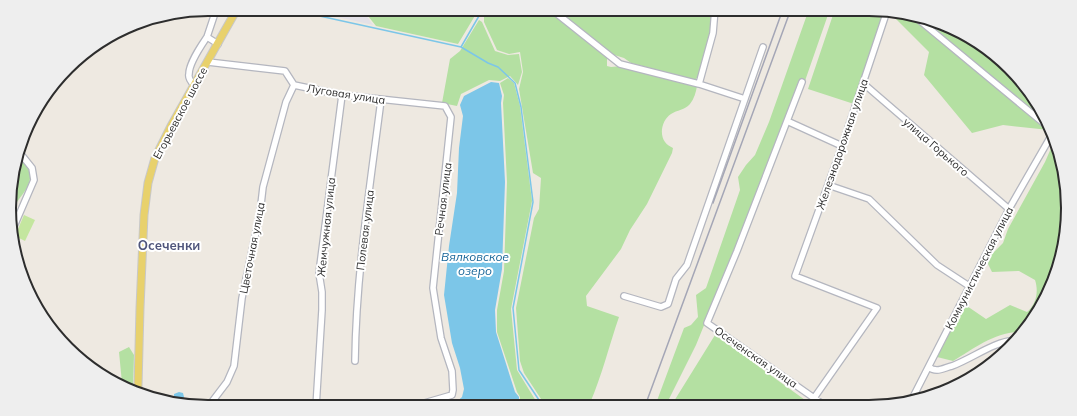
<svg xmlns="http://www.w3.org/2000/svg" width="1077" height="416" viewBox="0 0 1077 416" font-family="Mulish,sans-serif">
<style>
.industrial{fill:#e3e1e7}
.green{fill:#b4e0a2}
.pitch{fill:#c4e69f}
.water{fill:#7cc6e8}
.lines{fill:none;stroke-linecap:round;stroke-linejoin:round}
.stream{stroke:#7cc6e8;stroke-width:1.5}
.minor-casing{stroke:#b4b6bf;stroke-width:8}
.major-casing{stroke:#c8c8c8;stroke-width:9}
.minor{stroke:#fff;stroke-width:5.5}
.major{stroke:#e8d16c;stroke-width:7}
.rail{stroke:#a4a6b6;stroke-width:1.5}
.labels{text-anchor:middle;stroke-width:4;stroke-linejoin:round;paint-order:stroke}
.street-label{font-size:11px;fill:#2d2d2d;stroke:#fff}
.water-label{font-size:12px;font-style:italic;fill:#176598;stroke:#fff}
.quarter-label{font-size:13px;font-weight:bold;fill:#50567c;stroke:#fff}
.rim{fill:none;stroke:#2d2d2d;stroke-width:2}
</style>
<rect width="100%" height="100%" fill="#eee9e1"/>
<!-- industrial -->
<path class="industrial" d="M315,9h47v1l11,15 -49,-11z"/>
<!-- green -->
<path class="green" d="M364,9h100l12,5 -18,30 -82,-18 -12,-15z
M487,9h60l60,47v10l4,1 11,-1 75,20c-1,6 -3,13 -7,18 -5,6 -13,6 -19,10 -9,6 -12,20 -6,28 2,3 5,4 8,6l-1,5 -25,51 -17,26 -9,19 -35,47 1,10 32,11c-10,29 -17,58 -29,86l-28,1 -19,-2 -19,-29 -4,-12 -4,-53 18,-90 5,-9 2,-31 -8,-5 -14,-84 4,-17 -3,-20 -11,2 -12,-4 -13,-28v-6z
M553,9h160l-3,24 -11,42 -4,5 -64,-17 -7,-5 -13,-4z
M809,9h21l-40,115 -46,103 -48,118 -28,56 -4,5h-9l29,-78 7,-3 7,-8 -2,-22 10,-7 34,-98 -2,-13 8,-12 9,-10 14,-33z
M835,9h34l16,2 -31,93 -46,-15z
M889,12l32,4 69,34 51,59 8,21 -46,-5 -31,8 -48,-58 5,-23z
M479,20l3,2 13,29 13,4 11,-1 3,18 -4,13 -8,-9 -10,5 -11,-1 -28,14 -4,12 -15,-3 8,-44 10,-8z
M508,78l6,5 6,23 12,95 -21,108 6,61 22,36h-19v-9l-3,-5 -20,-60v-22l7,-39 3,-89 -4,-79 1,-8 -4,-12z
M1052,146h2l12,36 -5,78 -26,58 -12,14c-27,-1 -48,16 -70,29l-16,-4 27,-53 22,15 24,-14 17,7c9,-8 12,-20 8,-32l-16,-9 -27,1 -4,-8 2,-8 13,-13 5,-14 37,-67z
M19,158c4,2 6,6 8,9 11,16 -9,30 -15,43l-1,-28z
M715,335l97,70 -141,1z
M129,347l5,8 -1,34 -11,-6 -3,-31z"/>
<!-- pitch -->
<path class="pitch" d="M24,215l11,5 -10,21 -10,-5z"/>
<!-- water -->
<path class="water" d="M491,82l8,1 3,13 -1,7 4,79 -3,87 -7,41 1,22 19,60 4,5v9h-72l7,-2 8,-7 2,-8 -4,-21 -8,-25 -8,-48 5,-49 8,-53 2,-45 4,-32 -3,-11 4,-9z
M179,392l4,1 1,4 -1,2h-9v-5z"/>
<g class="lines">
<!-- stream -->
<path class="stream" d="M312,9l3,6 146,32 27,16 10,4 17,16 6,24 12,95 -20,106 6,62 24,36
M461,47l22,-38"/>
<defs>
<path id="minor" d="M213,9l1,7 -7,21 11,7
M551,9l69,55 79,20 46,15
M913,15l134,111
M208,62l77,9 9,14 48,10 103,11 6,11 -18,171 8,50 11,33 1,19 -1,5 -38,11
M802,82l-65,169 -30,72 117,82
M699,84l14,-51 2,-24
M864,84l145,125
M194,85c-3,-3 -6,-7 -5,-11 0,-11 12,-28 18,-37
M787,121l55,25
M828,185l41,14 68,66 32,21
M12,231l22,-51 -2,-12 -12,-15
M624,296l37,11 7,-3 8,-25 11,-14 76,-218
M355,361c1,-87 15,-174 26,-261
M929,367c2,2 5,3 8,3 5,0 10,-3 15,-4 21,-8 41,-24 63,-26
M814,398l63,-90 -82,-32 47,-130 45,-135
M911,401l98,-192 42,-73
M208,407l19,-25 7,-16 8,-68 18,-85 3,-26 23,-85 8,-17
M316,407l6,-97v-18l-3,-19 23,-178"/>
<path id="major" d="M137,391l1,-4 2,-79 4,-93 4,-32 7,-25 16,-32 66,-117"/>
</defs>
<!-- minor casing -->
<use href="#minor" class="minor-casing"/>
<!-- major casing -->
<use href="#major" class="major-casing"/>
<!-- minor -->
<use href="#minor" class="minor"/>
<!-- major -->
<use href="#major" class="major"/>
<!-- rail -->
<path class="rail" d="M713,203l70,-194
M645,406l146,-397"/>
</g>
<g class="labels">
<!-- street labels -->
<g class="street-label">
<text transform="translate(346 94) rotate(9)" y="4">Луговая улица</text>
<text transform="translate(180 113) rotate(-62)" y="4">Егорьевское шоссе</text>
<text transform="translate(842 144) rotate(-71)" y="4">Железнодорожная улица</text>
<text transform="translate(936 147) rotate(41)" y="4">улица Горького</text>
<text transform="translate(443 199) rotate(-83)" y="4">Речная улица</text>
<text transform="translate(326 227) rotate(-84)" y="4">Жемчужная улица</text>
<text transform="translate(365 230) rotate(-83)" y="4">Полевая улица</text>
<text transform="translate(252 248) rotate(-79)" y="4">Цветочная улица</text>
<text transform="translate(979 268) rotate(-63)" y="4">Коммунистическая улица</text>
<text transform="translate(756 357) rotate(35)" y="4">Осеченская улица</text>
</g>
<!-- water labels -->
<g class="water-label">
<text x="475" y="261">Вялковское<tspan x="475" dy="14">озеро</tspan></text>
</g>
<!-- quarter labels -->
<g class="quarter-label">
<text x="169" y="250">Осеченки</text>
</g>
</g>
<!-- crop -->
<path d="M0 0H1077V416H0ZM208 16H869A192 192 0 0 1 1061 208V208A192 192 0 0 1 869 400H208A192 192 0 0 1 16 208V208A192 192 0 0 1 208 16Z" fill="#eee" fill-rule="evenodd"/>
<path class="rim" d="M208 16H869A192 192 0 0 1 1061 208V208A192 192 0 0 1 869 400H208A192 192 0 0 1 16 208V208A192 192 0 0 1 208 16Z"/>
</svg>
